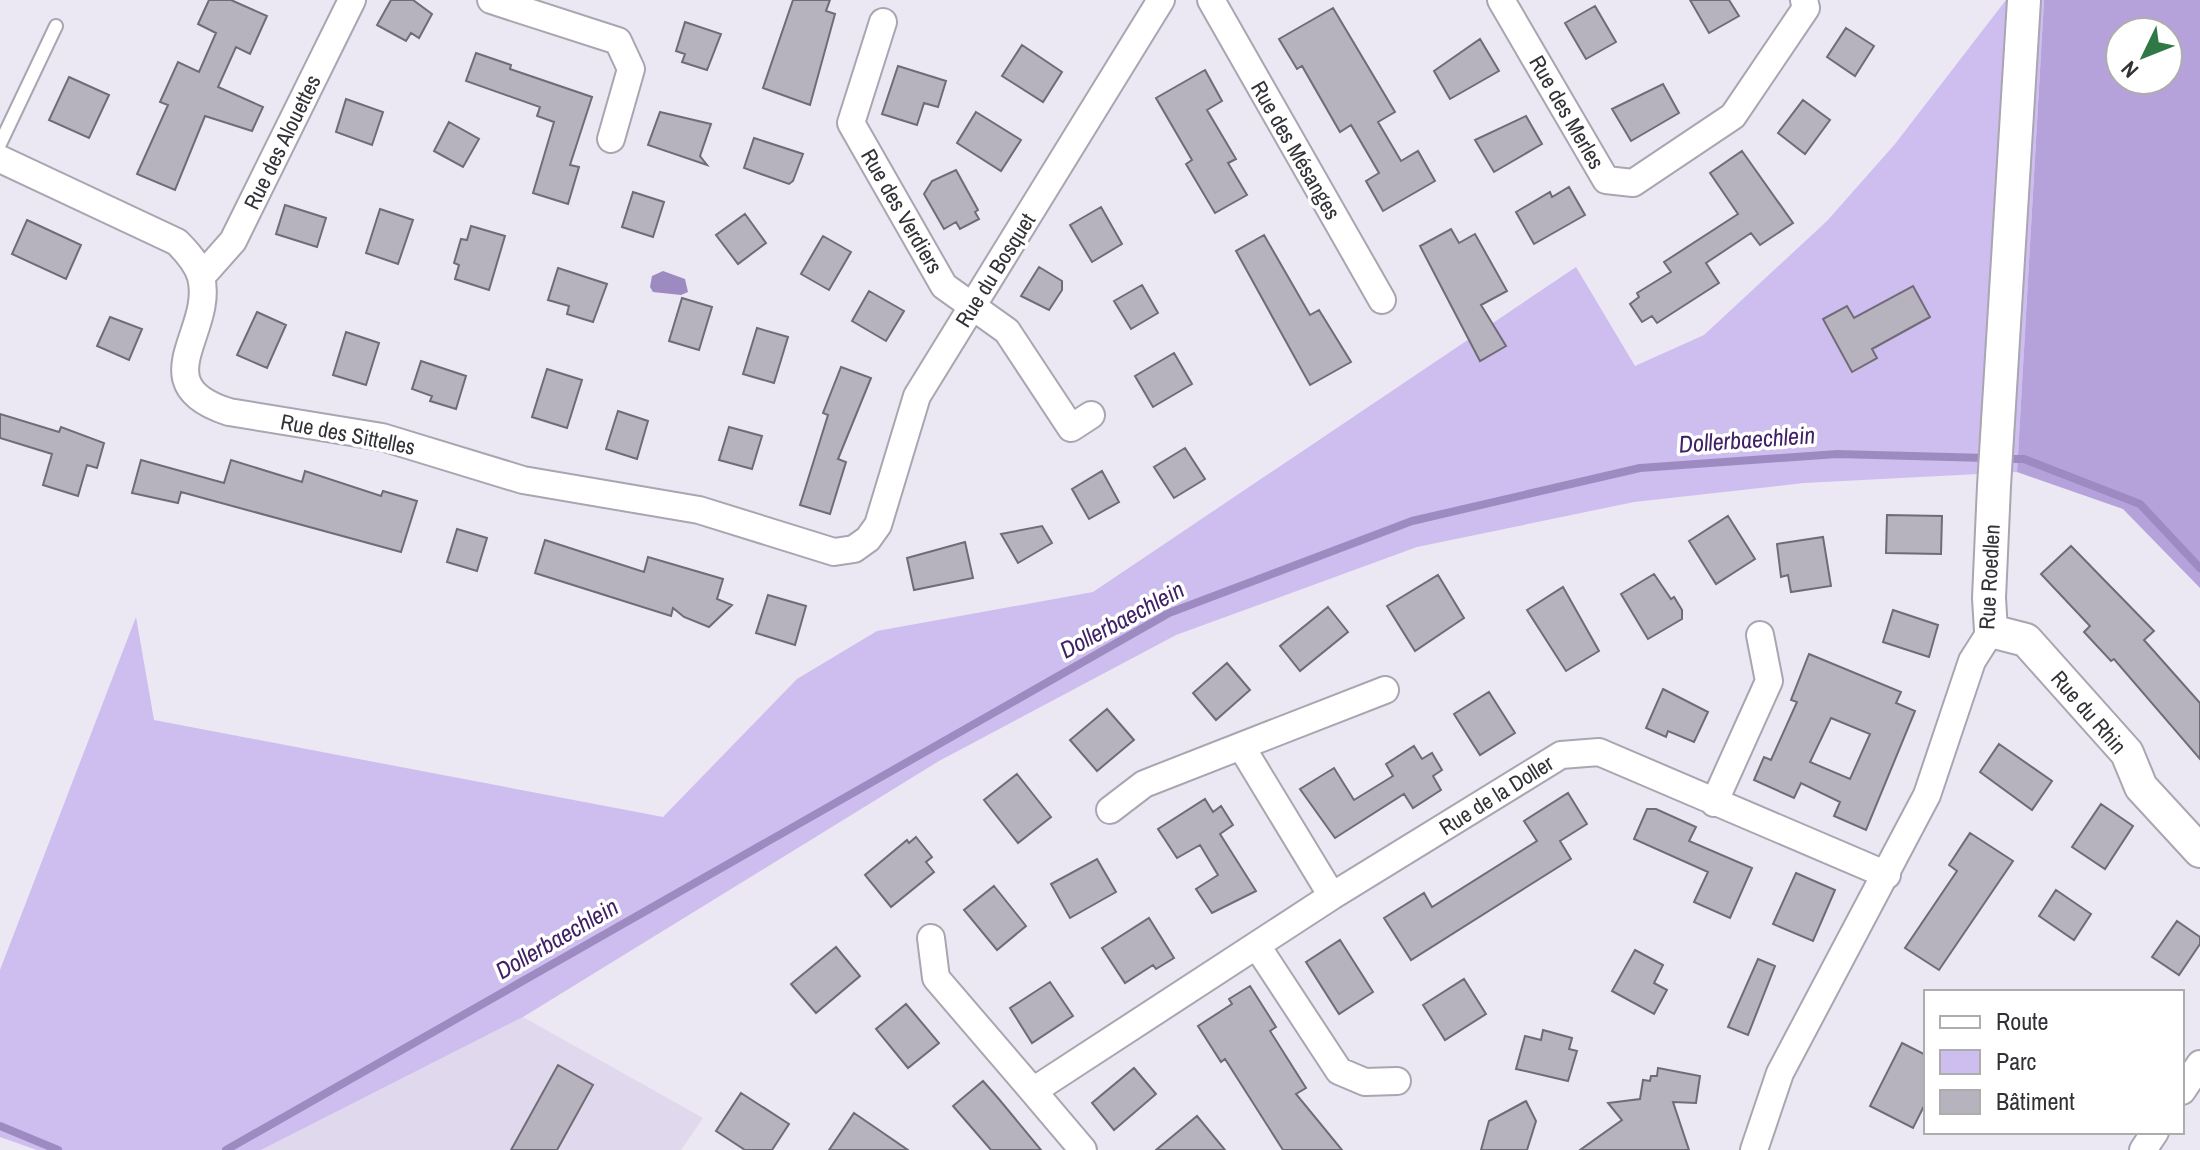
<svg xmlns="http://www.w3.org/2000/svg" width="2200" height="1150" viewBox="0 0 2200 1150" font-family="'Archivo Narrow',sans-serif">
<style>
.built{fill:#e0d9ed}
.green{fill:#cebdef}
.forest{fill:#b6a2db;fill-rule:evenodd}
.water{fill:#9d8ac1}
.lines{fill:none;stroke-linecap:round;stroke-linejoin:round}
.stream{stroke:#9d8ac1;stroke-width:8}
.building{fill:#b6b2be;stroke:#706c77;stroke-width:2;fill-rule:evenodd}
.service-casing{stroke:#a9a5b1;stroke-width:16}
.minor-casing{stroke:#a9a5b1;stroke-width:30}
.tertiary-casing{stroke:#a9a5b1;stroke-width:36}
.service{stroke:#fff;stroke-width:12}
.minor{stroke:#fff;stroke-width:26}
.tertiary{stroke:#fff;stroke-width:32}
.labels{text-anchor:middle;stroke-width:7;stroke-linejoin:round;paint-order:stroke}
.street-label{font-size:22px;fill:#333136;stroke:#fff}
.water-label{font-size:24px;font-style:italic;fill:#3f2165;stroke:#fff}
</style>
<rect width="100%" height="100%" fill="#ebe7f3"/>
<!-- built -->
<path class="built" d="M523,1017l180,101 -22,32h-420z"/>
<!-- green -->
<path class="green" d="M2006,0h38l-27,472 -213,11 -170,19 -217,45 -241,88 -237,126 -416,256 -262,133h-224l-37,-13v-167l136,-353 18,103 509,97 134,-138 80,-48 216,-39 483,-325 59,99 69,-31 123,-114 68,-77z"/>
<!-- forest -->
<path class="forest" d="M2044,0h156v588l-77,-79 -106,-37zM2120,32h48v48h-48z"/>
<!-- water -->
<path class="water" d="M663,271l22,8 3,13 -7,3 -28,-3 -3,-5 2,-11z"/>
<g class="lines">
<!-- stream -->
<path class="stream" d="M2001,459h23l116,45 60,64
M0,1126l58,24
M226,1150l943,-537 243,-92 228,-53 197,-14 150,4"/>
</g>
<!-- building -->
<path class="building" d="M209,0h22l36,16 -17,38 -14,-7 -18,40 45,20 -11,24 -47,-15 -30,74 -38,-16 31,-69 -8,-3 18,-40 21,10 17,-39 -18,-9z
M391,0h22l19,14 -13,24 -8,-5 -5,8 -29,-16z
M793,0h37l-4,11 9,3 -25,91 -47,-17z
M1690,0h39l10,16 -30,17z
M1595,6l21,36 -30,17 -21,-36z
M1333,8l62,104 -17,10 23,39 17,-10 17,30 -52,30 -17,-30 13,-8 -28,-48 -11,7 -38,-66 -5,3 -18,-30z
M685,22l36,12 -14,36 -25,-8 3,-8 -9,-3z
M1846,28l28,18 -19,30 -28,-19z
M1480,39l19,32 -49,28 -16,-28z
M1022,45l40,27 -19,30 -41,-26z
M476,53l35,12 -1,4 82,28 -22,68 9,2 -11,37 -35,-11 21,-71 -17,-6 3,-9 -74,-26z
M898,66l48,15 -8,26 -14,-4 -7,22 -35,-11z
M1205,70l17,31 -15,9 29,49 -8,4 19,32 -32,18 -29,-49 6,-4 -36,-62z
M69,77l40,18 -20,43 -40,-18z
M1663,84l16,29 -48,28 -19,-32z
M346,99l37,13 -11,33 -36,-13z
M1803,100l27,20 -25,34 -27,-21z
M660,112l51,12 -11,32 7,9 -59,-20z
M976,112l45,28 -20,31 -44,-28z
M1526,116l16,28 -48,28 -19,-32z
M449,122l30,17 -16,28 -29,-16z
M754,138l49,16 -10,27 -4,3 -45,-16z
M1742,151l51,72 -33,22 -9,-12 -45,30 13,20 -62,40 -5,-7 -10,6 -12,-18 9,-7 -2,-4 34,-21 -7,-10 74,-48 -28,-41z
M956,170l22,40 -3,2 4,7 -19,10 -4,-7 -12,7 -20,-35 8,-13z
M1569,187l16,28 -51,29 -18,-32 34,-20 2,5z
M633,192l31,10 -11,35 -31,-10z
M285,205l41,13 -9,29 -41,-13z
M1101,207l21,37 -30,18 -22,-37z
M380,209l33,11 -15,44 -32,-11z
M745,214l21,29 -28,21 -22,-29z
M27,220l54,25 -15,34 -54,-25z
M471,226l34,10 -16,54 -34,-11 4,-14 -5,-2 7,-24 6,1z
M1451,229l8,14 16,-9 32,57 -26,14 25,41 -26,15 -60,-115z
M1264,235l46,80 9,-5 32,52 -41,23 -74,-134z
M823,236l28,16 -22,38 -28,-16z
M1039,267l23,14v9l-13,20 -28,-14z
M558,268l49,16 -14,38 -26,-8 2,-8 -21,-6z
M1142,285l16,28 -27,16 -17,-28z
M1913,286l17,31 -58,32 5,9 -25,14 -29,-53 24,-13 7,12z
M869,291l35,20 -18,30 -34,-20z
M682,298l30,9 -13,43 -30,-9z
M257,312l29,13 -19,43 -30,-13z
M110,317l32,12 -13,31 -32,-14z
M757,328l31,9 -14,46 -31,-9z
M346,332l33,11 -13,42 -33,-10z
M1174,353l18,31 -39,23 -18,-31z
M421,361l45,15 -10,33 -26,-8 2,-5 -20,-7z
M841,367l30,11 -33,81 8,3 -16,52 -30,-9 28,-90 -5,-2z
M547,369l35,11 -15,48 -35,-11z
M618,411l30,10 -11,38 -31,-10z
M0,414l59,18 2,-5 43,16 -7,25 -10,-3 -9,31 -35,-11 9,-31 -52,-16z
M729,427l33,9 -10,33 -33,-9z
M1185,448l20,31 -31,19 -20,-31z
M141,460l83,23 7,-23 71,22 3,-11 76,25 2,-5 34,10 -16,51 -220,-60 -3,11 -46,-10z
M1102,471l17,31 -30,17 -17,-30z
M1887,515l55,1 -1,38 -55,-1z
M1728,516l27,43 -39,25 -27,-43z
M1042,526l10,17 -34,20 -17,-29z
M457,529l30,9 -10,33 -30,-9z
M1823,537l8,49 -40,6 -3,-17 -7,2 -4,-33z
M545,540l99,32 4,-15 75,22 -6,20 15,6 -23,22 -25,-10 -11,-9 -2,8 -136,-43z
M965,542l8,36 -59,12 -7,-32z
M2071,546l83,85 -10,9 56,63v56l-86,-100 -3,2 -27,-29 6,-6 -49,-52z
M1654,574l17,25 3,-2 8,13v9l-34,20 -27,-45z
M1438,575l26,43 -49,33 -28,-45z
M1563,587l36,64 -33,20 -39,-61z
M768,595l38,11 -11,39 -39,-12z
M1328,607l20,25 -48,39 -20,-25z
M1893,610l45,15 -9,32 -46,-15z
M1809,654l92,38 -5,11 19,8 -49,119 -32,-14 6,-14 -39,-19 -7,15 -40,-18 10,-23 7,3 26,-58 -6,-2zM1831,718l39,16 -20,45 -40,-17z
M1227,663l23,27 -34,30 -23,-27z
M1663,689l45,23 -14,30 -26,-11 -2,6 -20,-9z
M1489,692l26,41 -35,22 -26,-41z
M1107,709l27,31 -37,31 -27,-31z
M1999,744l53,37 -20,29 -52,-38z
M1414,746l8,13 10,-6 10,17 -9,6 8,14 -28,18 -9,-14 -69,44 -35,-49 34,-21 20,32 39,-24 -7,-12z
M1017,774l34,43 -33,26 -34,-43z
M1568,793l19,31 -27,17 11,18 -160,101 -27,-42 40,-25 8,14 105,-66 -13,-20z
M1205,799l8,13 8,-6 12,19 -13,9 36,57 -44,22 -16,-24 22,-14 -18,-30 -23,13 -19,-29z
M2101,804l32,22 -28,43 -33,-22z
M1647,809h9l40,18 -7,14 63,27 -22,50 -36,-16 14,-30 -74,-33z
M1970,833l43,28 -74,109 -34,-22 52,-77 -8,-6z
M916,837l16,20 -6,5 8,10 -43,35 -26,-32 42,-35 2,3z
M1097,859l19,33 -46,26 -19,-34z
M1796,873l39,17 -22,51 -40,-17z
M994,886l32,40 -29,24 -33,-40z
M2056,890l35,24 -17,26 -35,-24z
M1149,918l25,40 -18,11 -3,-4 -28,18 -23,-35z
M2177,921l23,16v7l-21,31 -27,-18z
M1340,940l33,52 -34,22 -33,-52z
M836,947l24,29 -44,37 -25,-29z
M1635,950l28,15 -9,18 13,7 -13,24 -42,-23z
M1758,959l17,7 -27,69 -20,-8z
M1464,979l22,35 -41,26 -22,-35z
M1050,982l23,34 -41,27 -22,-35z
M1250,986l26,41 -6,4 36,57 -10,6 46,56h-59l-58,-91 -4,3 -23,-36 34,-22 -3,-5z
M906,1004l33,39 -31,25 -32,-39z
M1543,1030l29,8 -3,11 8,2 -9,30 -52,-12 9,-33 16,4z
M1902,1043l24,12v47l-13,26 -43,-22z
M558,1065l35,20 -36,65h-46z
M1134,1068l22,26 -42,36 -22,-27z
M1658,1068l42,8 -4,27 -23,-1 16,48h-109l42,-30 -14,-17 32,-4 3,-19 7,1 1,-5h6z
M983,1081l15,17 43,52h-50l-38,-44z
M741,1093l48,31 -17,26h-27l-29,-19z
M1526,1101l10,20 -9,29h-46l8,-29z
M854,1113l54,37h-79z
M1197,1116l28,34h-69z"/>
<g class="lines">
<defs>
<path id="service" d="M0,144l56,-118"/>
<path id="minor" d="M491,0l127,41 13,28 -20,70
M1211,0l171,300
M1501,0l105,180 27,3 100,-67 73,-108 -2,-8
M883,22l-32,101 93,163 63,45 64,97 20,-13
M0,159l177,83c10,10 20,21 24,35 14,55 -60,107 28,135l153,25 141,43 176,30 135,42 20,-3 14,-10 10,-14 39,-129 244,-396
M201,277l32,-36 119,-241
M1241,746l144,-56
M1714,803l55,-122 -9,-46
M1110,810l34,-26 97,-38 91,150
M931,938l5,40 97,113
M1257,946l82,125 26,11 32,-1
M2182,1091l18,-27
M1083,1150l-50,-59 299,-195 229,-141 38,-3 288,123
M1754,1150l26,-77 147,-278 45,-134 19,-30
M2143,1150l12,-18"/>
<path id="tertiary" d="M2024,0l-30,486 -5,112 2,33 35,9 101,113 14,34 59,64"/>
</defs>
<!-- service casing -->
<use href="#service" class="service-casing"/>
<!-- minor casing -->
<use href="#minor" class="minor-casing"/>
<!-- tertiary casing -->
<use href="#tertiary" class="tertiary-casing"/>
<!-- service -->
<use href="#service" class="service"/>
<!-- minor -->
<use href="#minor" class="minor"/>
<!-- tertiary -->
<use href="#tertiary" class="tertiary"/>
</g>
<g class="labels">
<!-- street labels -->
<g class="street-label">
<text transform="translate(1567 112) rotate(60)" y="8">Rue des Merles</text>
<text transform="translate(282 142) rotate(-64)" y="8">Rue des Alouettes</text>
<text transform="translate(1296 150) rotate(60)" y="8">Rue des Mésanges</text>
<text transform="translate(902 211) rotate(60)" y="8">Rue des Verdiers</text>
<text transform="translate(995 270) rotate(-58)" y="8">Rue du Bosquet</text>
<text transform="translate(348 434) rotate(11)" y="8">Rue des Sittelles</text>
<text transform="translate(1989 577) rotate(-87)" y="8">Rue Roedlen</text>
<text transform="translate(2089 712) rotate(49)" y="8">Rue du Rhin</text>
<text transform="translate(1496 795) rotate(-32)" y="8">Rue de la Doller</text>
</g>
<!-- water labels -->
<g class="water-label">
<text transform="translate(1747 440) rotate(-4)" y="8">Dollerbaechlein</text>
<text transform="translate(1122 620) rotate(-28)" y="8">Dollerbaechlein</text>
<text transform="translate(557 939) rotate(-30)" y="8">Dollerbaechlein</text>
</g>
</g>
<!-- legend -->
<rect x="1924" y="990" width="260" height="144" fill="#ffffff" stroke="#adadaf" stroke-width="2"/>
<rect x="1940" y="1016" width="40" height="12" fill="#ffffff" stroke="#adadaf" stroke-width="2"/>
<text x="1996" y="1030" font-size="24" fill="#333136">Route</text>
<rect x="1940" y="1050" width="40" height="24" fill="#cebdef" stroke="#adadaf" stroke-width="2"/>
<text x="1996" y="1070" font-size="24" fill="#333136">Parc</text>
<rect x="1940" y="1090" width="40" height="24" fill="#b6b2be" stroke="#adadaf" stroke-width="2"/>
<text x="1996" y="1110" font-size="24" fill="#333136">Bâtiment</text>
<!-- north arrow -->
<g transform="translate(2144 56) rotate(227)"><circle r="38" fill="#ffffff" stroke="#adadaf" stroke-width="2"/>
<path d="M0-6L14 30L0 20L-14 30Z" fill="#307845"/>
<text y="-12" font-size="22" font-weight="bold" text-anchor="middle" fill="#333136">N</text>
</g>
</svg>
